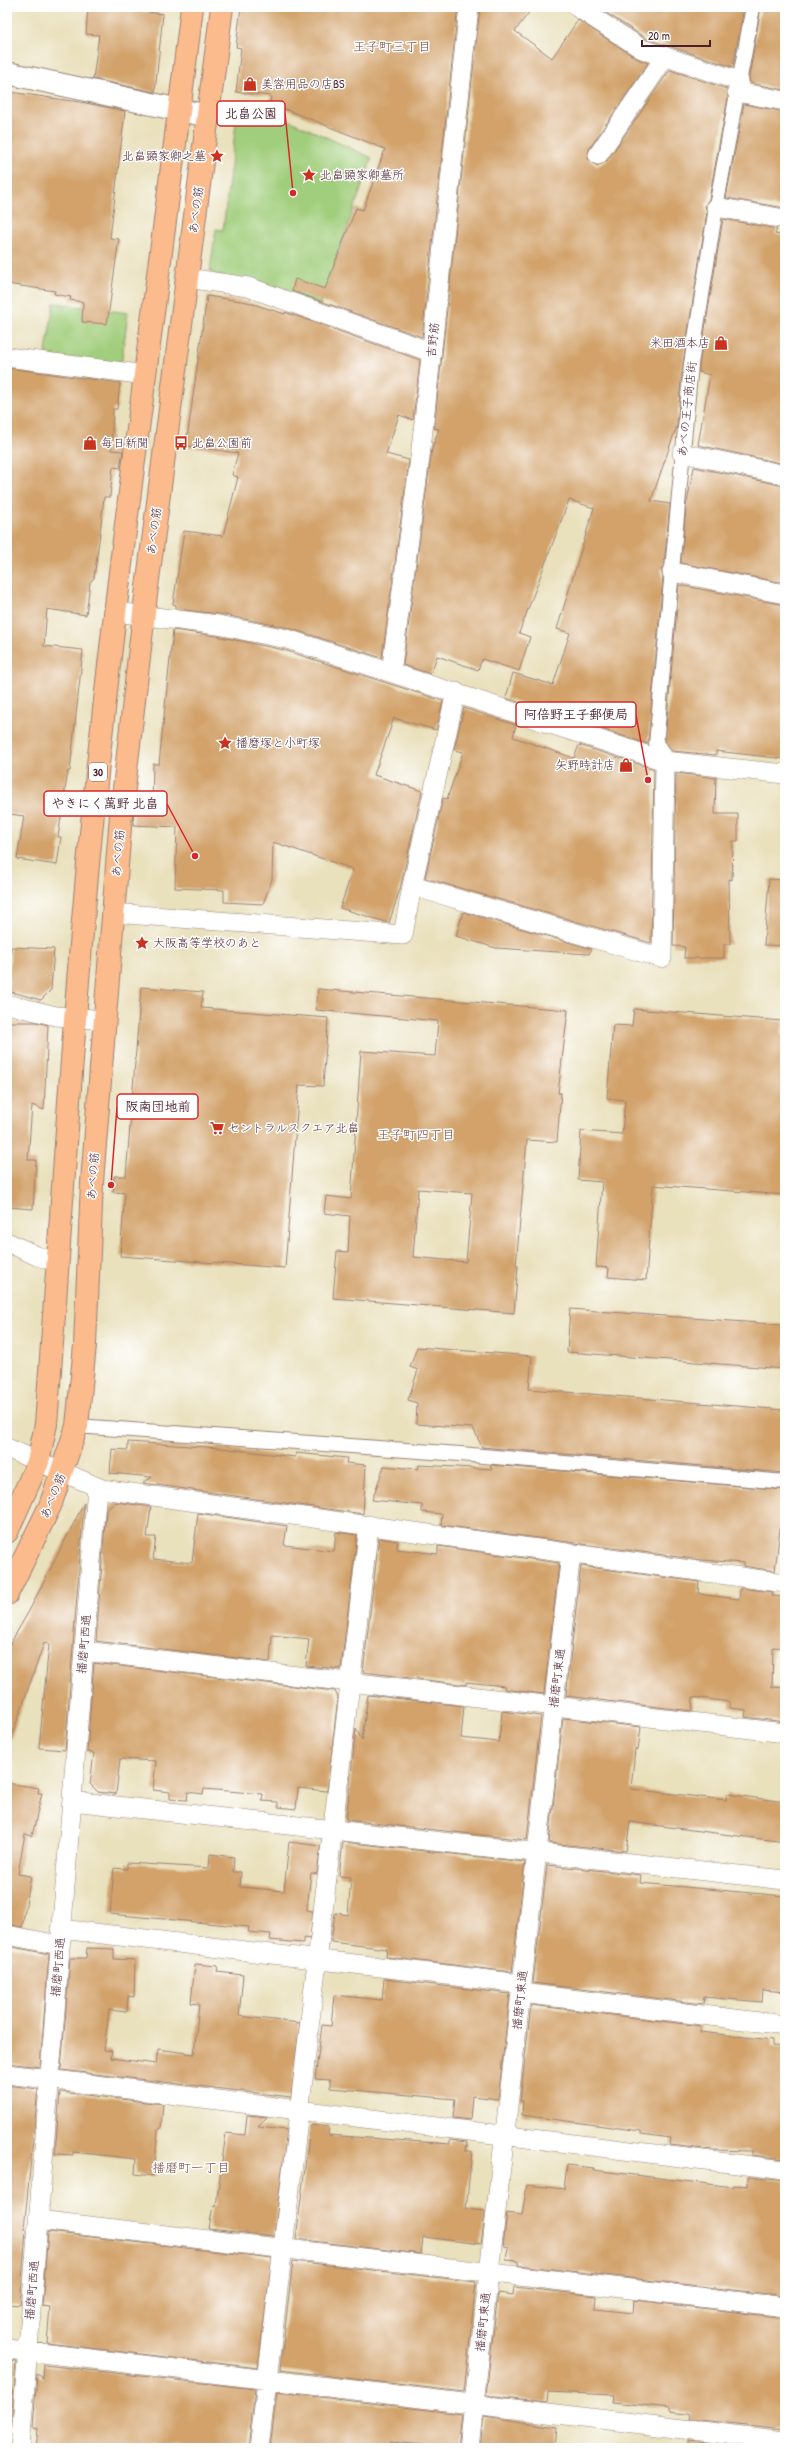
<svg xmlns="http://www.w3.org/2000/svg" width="792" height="2455" viewBox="0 0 792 2455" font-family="'Patrick Hand','Klee One',sans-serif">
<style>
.green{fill:#a1ce7b;stroke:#767653}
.building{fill:#d2a26b;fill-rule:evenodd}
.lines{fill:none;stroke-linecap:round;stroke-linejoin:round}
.pedestrian-casing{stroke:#9a8074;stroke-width:16}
.minor-casing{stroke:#9a8074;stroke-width:20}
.tertiary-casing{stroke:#9a8074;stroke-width:24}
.primary-casing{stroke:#9a8074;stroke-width:24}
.pedestrian{stroke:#fff;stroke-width:14}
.minor{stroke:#fff;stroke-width:19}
.tertiary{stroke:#fff;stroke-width:22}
.primary{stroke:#fbbb8d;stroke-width:22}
.labels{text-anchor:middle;stroke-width:3;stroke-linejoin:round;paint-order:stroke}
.shield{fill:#fff;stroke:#80626b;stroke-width:1}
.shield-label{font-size:11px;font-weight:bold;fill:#4a1f2b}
.poi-label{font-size:12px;fill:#4a1f2b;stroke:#fff;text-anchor:start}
.street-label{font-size:12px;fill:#4a1f2b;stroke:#fff}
.neighbourhood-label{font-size:13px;fill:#7a4d41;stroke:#fff}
.leader{fill:none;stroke:#d62828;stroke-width:1.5}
.callout-dot{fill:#d62828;stroke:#fff;stroke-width:1.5}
.callout{fill:#fff;stroke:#d62828;stroke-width:1.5}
.callout-label{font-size:13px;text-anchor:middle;font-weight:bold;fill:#4a1f2b}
</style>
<rect width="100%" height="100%" fill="#fff"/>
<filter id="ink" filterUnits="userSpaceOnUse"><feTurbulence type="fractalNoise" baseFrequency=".025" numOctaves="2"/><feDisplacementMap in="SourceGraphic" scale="8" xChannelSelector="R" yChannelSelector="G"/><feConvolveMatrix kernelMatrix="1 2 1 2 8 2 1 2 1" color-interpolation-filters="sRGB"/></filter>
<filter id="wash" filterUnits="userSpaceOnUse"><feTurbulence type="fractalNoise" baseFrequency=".012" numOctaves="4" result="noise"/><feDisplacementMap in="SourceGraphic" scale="16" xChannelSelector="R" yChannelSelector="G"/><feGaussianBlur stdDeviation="0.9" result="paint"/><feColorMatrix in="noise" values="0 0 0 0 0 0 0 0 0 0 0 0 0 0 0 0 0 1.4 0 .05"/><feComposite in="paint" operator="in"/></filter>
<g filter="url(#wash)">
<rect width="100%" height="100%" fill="#e9e0bc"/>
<!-- green -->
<path class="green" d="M238,107l35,6 99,45 -52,146 -106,-30 -4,-4 6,-41 7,1z
M54,303l74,10 -7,52 -76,-8z"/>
<g id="blocks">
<!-- building -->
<path class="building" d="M88,7h23l52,7 -8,78 -62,-13 6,-44 -13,-1z
M241,7h217l-36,330 -130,-46 3,-12 30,10 31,-81 7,2 22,-61 -115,-46 1,-7 -35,-4 5,-44 -5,-1z
M480,7h53l-18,24 37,27 26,-38 58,38 12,5 -59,86 -1,10 9,7 10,-5 63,-91 57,19 1,8 -19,102 -4,7 2,6 -24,151 -6,62 -26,76 19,3 -6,61 -3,5 2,7 -15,167 -142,-46 7,-25 40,12 17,-52 -13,-4 37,-121 -25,-8 -50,133 11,4 -11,34 -37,-12 -4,11 -41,-14 -6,18 -28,-9 29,-217 7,-19 -5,-1z
M597,7h147l-11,60 -86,-28z
M761,7h24l-2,25 2,1v57l-35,-7 -1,-6z
M10,92l76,11 39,8 -15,127 9,1 -12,85 -25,-2 1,-20 -13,-2 1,-3 -17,-3 1,-3 -48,-7v-164z
M744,104l41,8v96l-59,-10z
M723,219l54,10 -2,5 10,2v228l-87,-19 12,-70 -11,-3v-7z
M207,296l40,6 38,12v-2l135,48 -7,60 -14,-5 -13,39 23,6 -27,198 -93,-30 -69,-14 -44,-5v-4l-3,-1 11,-73 39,5 15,-59 -6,-2 6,-22 -52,-7z
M7,368l113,15 -3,26h-4l-2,41 12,1 -3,17 -7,-1 -3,30h-6l-5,44 -5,37 -4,4 -4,33 -39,-6 -3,37 39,4 -13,121h-2l-10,66h3l-4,28 -40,-6 7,-43 -15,-2 -2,-4z
M694,467l91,19v97l-104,-20 5,-56z
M679,585l106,20v154l-69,-8v4l-44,-4 -7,-10z
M173,630l43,6 68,14 159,51 -7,29 -42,-12 -20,57 48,16 -22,98 -11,34 -49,-15 13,-39 -80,-27 -1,37 -9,25 -39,-2v-12l-49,-2 2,-61 -44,-2 1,-16h18l1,-45h6z
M464,708l52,17 -3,12 61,21 5,-13 75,24 -3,174 -226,-65 18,-80 4,1 16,-47 -9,-2z
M676,773l40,5 -1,36h23v27h-5l-1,39 -3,-1 1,65h-6v14h-40l1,-11 -12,-1z
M769,879l16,1v66l-21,-1z
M463,912l129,37 -3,5 -93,-6 -40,-12z
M11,947l43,2 -3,41 -10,10 -33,-9z
M141,987l62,5 -2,16 127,10 -5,68 -24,-1 -14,183 -165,-12 5,-63 -12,-1 1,-16h12z
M318,989l250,21 -10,83h3l-4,49 -30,-2 -11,126h2l-4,47 -181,-15 4,-47 11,1 2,-36 -26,-3 2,-17 25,3 10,-148 74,5 3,-35 -122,-11zM418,1189l54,4 -6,69 -53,-5z
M634,1009l149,12 -1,13h3v161l-132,-10 -7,95 -38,-3 1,-9 -13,-1 6,-85 -24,-2 3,-49 41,3 3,-34 -18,-2 6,-73 19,1z
M7,1022h29l12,3 -4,85 -12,-5 -4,55h8l-3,49 -26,-2z
M570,1309l215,16v44l-218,-17z
M417,1347l115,9 -3,33 256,21v63l-303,-26 -9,-19 -57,-4 1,-21 -9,-3 10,-30 -8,-3z
M128,1442l92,6 75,9 1,-4 51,5 -1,5 20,2 -3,49 -220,-31 9,-6 -42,-4 2,-24 16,1z
M419,1465l73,4 -2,-4 295,25v22h-3l-7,59 -32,-5v-3l-42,-3 -260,-35 1,-11 -20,-2v-7l-50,-5 12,-34 34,3z
M116,1502l35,5 -4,30h9l-3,22 39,4 6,-50 89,13 -3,19 50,6 2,-19 21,3 -16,134 -35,-3 3,-27 -37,-4 -2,27 -174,-21 10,-131z
M84,1503l-19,247 -26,-2 10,-104 -5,-1 -34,98 -3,-1v-91l22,-38z
M379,1538l19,3 -1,8 41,5v-8l121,17 -15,131 -40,-5 1,-3 -39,-4v3l-103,-13z
M581,1566l118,16 -1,11 7,2 34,4 1,-11 33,4 -1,4 13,1v51l-12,-1 -1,40 13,1v34l-40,-5 1,-7 -16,-2v-6l-37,-5 -1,14 -126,-15z
M94,1663l241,28 3,6 -11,94 -29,-3 -2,21 -18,-2v-5l-16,-1 1,-7 -59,-5 -1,5 -15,-2 -1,8 -17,-1v-7l-17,-2 3,-29 -36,-2 -4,35 -18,-2 -8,-8 4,-31 -7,-1z
M368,1695l96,11 -3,32 38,4 3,-31 39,5 -14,124 -181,-20 10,-91 6,11z
M563,1718l78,9 -3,23 -3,-1 -4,40 95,11 1,-6 58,8v40l-155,-20 -4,29 -77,-8z
M7,1783l32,5 -1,5h4l-10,43 -7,-2 -7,40 13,2 -9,51 -15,-3z
M289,1842l32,4 -4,28 -6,-1 -4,37 6,1 -3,28 -7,-1v5l-33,-3 1,-6 -23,-2 1,-5 -139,-13 4,-46 13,1v-6l82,5 1,-14 24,3 -1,15h8l-1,15 44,4z
M343,1842l182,20 -13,110 -126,-15 1,-8 -56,-7 4,-29 13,2 3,-38 -12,-1z
M547,1865l94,10 -1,8 145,13v96l-22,-2 -1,12 -58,-5 -1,7 -170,-21z
M7,1946l42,8 -9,113 -33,-4z
M87,1948l27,1v10l21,1 -1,37 -6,-1 -1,16 -18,-2 -5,40 8,1 -1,7 45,6 2,-15 36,5 5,-50 -8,-1 4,-39 23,2 -1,6 26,3 -4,41 61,7 -9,74 -230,-27 9,-112h16z
M384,1979l126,15 -12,105 -26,-3 -2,24 -17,-2 2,-19 -125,-11v-8l-15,-1 7,-54 9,1 3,-31 48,5z
M531,2005l170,21 -1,6 72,8v6l13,1v112l-34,-4v-4l-38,-1 -43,-5 1,-7 -30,-4v-3l-119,-16 1,-14h-3z
M7,2085l31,4 -14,140 2,1 -6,75 -13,-1z
M60,2092l103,12 -2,25h-3l-4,47 -19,-2 1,-15 -63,-7v3l-18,-1z
M247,2115l21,2 -10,10 29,3 -13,106 -65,-7 4,-24 3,1 10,-73 19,2z
M312,2125l17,2 -1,8 122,9v-4l17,2 -1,9h6l-6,58 19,2 -4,33 -58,-7 -2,17 -125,-15 14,-112z
M567,2165l27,3 -1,2 140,17v-2l15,1v-9l37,4v115l-267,-31v-4l-12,-1 2,-13 -5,-1 4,-33 15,2 5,-30 37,4z
M48,2232l224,26 -14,110 -211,-25 3,-36 -8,-1z
M293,2261l183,21 -12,110 -184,-22z
M514,2287l82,9 -1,13 38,4 1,-13 151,18v111l-95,-10 1,-5 -3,-1 -18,-2v-3l-57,-6 1,-7 -66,-3 -1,10 -61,-7 12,-102 15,2z
M7,2360l9,1 -5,65h-4z
M44,2365l211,24 -7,59h-58l-40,-4v4h-114l2,-19 -5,-1 4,-54 6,4z
M277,2392l185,22 -4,34 -68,-6 -1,6h-119z
M484,2416l73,11 -2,21h-75z
M688,2441l63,7h-63z"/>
</g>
</g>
<g filter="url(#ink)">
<use href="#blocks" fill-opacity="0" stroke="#9a8074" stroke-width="1"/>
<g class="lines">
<defs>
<path id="pedestrian" d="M656,744l35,-380 25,-157 37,-200
M77,1426l383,28 325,28"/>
<path id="minor" d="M577,7l65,42 97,32
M737,92l48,9
M598,155l67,-98
M716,207l69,12
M187,278l61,9 183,65
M7,357l139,18
M682,453l103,22
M672,572l113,22
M116,612l102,13 69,14 378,122 120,13
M391,672l29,-214 49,-451
M412,886l250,72 3,-197 -6,-11
M113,913l290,22 9,-49 44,-194
M7,1004l49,12 49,4
M7,1242l30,14 21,6
M7,1448l95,41 683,94
M84,1651l701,82
M72,1801l713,79
M61,1929l461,55
M7,1935l53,10
M521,1993l264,32
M7,2074l778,96
M38,2220l747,87
M7,2349l778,92
M20,2448l77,-961
M259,2448c39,-307 74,-615 110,-923
M469,2448l102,-895"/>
<path id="tertiary" d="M7,73l201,43"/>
<path id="primary" d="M7,1532l31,-70 8,-38c16,-207 27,-415 48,-621 27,-266 66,-531 98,-796
M7,1594l43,-88 27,-80 8,-81 7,-163 29,-367 25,-220 76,-588"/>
</defs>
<!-- pedestrian casing -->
<use href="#pedestrian" class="pedestrian-casing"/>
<!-- minor casing -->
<use href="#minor" class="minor-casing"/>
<!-- tertiary casing -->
<use href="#tertiary" class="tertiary-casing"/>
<!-- primary casing -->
<use href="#primary" class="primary-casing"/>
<!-- pedestrian -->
<use href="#pedestrian" class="pedestrian"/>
<!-- minor -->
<use href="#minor" class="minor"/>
<!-- tertiary -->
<use href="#tertiary" class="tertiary"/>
<!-- primary -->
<use href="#primary" class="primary"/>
</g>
</g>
<!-- icons -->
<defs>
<symbol id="shop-bare" viewBox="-9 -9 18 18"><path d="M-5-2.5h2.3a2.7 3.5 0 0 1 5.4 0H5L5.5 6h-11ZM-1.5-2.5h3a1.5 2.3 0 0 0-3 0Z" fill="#c8321e" stroke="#fff" stroke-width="2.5" paint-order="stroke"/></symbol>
<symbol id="sight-bare" viewBox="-9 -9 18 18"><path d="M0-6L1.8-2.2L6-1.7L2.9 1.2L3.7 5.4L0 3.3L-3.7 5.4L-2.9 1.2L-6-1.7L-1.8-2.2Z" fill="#c8321e" stroke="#fff" stroke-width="2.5" paint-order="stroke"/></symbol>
<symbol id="bus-bare" viewBox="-9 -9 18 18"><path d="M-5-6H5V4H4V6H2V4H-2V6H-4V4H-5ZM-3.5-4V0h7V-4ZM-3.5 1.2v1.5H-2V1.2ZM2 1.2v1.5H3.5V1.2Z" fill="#c8321e" stroke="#fff" stroke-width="2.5" paint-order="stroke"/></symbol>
<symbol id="supermarket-bare" viewBox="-9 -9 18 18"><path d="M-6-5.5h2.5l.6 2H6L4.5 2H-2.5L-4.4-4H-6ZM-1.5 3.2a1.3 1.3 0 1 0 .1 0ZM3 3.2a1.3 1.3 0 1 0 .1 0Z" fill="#c8321e" stroke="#fff" stroke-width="2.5" paint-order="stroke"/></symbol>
</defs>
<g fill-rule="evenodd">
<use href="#shop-bare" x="240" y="74" width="20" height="20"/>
<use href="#sight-bare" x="207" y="146" width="20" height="20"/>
<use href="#sight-bare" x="299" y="165" width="20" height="20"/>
<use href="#shop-bare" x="711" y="333" width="20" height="20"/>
<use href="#shop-bare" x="80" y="433" width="20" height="20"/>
<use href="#bus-bare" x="171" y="433" width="20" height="20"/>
<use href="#sight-bare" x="215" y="733" width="20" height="20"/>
<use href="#shop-bare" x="616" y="755" width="20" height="20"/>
<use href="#sight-bare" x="132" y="933" width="20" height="20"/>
<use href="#supermarket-bare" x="207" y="1118" width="20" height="20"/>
</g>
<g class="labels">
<!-- shield labels -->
<rect class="shield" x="89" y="763" width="18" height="18" rx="3"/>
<g class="shield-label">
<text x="98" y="776">30</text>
</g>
<!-- poi labels -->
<g class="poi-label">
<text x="261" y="88">美容用品の店BS</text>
<text x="206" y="160" text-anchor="end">北畠顕家卿之墓</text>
<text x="320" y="179">北畠顕家卿墓所</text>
<text x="710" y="347" text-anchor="end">米田酒本店</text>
<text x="101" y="447">毎日新聞</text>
<text x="192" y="447">北畠公園前</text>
<text x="236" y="747">播磨塚と小町塚</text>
<text x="615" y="769" text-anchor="end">矢野時計店</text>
<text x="153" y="947">大阪高等学校のあと</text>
<text x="228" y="1132">セントラルスクエア北畠</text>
</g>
<!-- street labels -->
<g class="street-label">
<text transform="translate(196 210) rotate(-83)" y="4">あべの筋</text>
<text transform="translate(433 340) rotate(-84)" y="4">吉野筋</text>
<text transform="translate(687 409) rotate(-84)" y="4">あべの王子商店街</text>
<text transform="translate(154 531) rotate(-83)" y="4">あべの筋</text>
<text transform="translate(118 853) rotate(-85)" y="4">あべの筋</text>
<text transform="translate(93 1176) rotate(-86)" y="4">あべの筋</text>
<text transform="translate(53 1496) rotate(-68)" y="4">あべの筋</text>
<text transform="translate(84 1644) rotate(-85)" y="4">播磨町西通</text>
<text transform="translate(557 1678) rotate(-83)" y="4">播磨町東通</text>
<text transform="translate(58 1967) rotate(-85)" y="4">播磨町西通</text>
<text transform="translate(520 2000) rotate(-84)" y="4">播磨町東通</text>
<text transform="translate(32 2290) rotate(-85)" y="4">播磨町西通</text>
<text transform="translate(483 2322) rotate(-84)" y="4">播磨町東通</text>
</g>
<!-- neighbourhood labels -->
<g class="neighbourhood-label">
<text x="392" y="51">王子町三丁目</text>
<text x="416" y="1139">王子町四丁目</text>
<text x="191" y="2172">播磨町一丁目</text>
</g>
</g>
<!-- callouts -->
<path class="leader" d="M293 193L285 113M648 780L636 715M195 856L167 804M111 1185L117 1107"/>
<g class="callout-dot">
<circle cx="293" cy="193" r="4"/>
<circle cx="648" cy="780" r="4"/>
<circle cx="195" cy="856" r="4"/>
<circle cx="111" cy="1185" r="4"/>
</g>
<g class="callout">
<rect x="217" y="101" width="68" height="25" rx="4"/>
<rect x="516" y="702" width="120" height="25" rx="4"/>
<rect x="44" y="791" width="123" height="25" rx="4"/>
<rect x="117" y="1094" width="81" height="25" rx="4"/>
</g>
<g class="callout-label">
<text x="251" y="118">北畠公園</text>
<text x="576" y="719">阿倍野王子郵便局</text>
<text x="105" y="808">やきにく萬野 北畠</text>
<text x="158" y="1111">阪南団地前</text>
</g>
<!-- margin -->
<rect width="792" height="2455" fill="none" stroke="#fff" stroke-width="24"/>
<!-- scale -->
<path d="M642 40v6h68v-6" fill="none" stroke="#4a1f2b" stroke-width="2"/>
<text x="648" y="40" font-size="12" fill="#4a1f2b" stroke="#ffffff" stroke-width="3" paint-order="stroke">20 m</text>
</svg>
